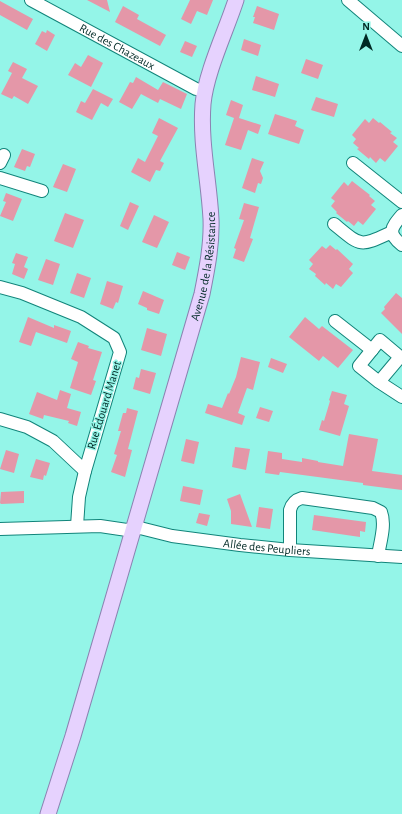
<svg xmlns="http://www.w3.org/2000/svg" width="402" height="814" viewBox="0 0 402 814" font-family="'Alegreya Sans',sans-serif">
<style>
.building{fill:#e497a8}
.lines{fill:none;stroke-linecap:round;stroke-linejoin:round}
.minor-casing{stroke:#11847a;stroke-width:14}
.major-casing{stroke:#8b83b2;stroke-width:17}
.minor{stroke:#fff;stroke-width:12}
.major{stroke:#e6d2fe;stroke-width:15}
.labels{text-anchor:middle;stroke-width:3;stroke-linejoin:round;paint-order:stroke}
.street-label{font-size:12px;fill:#002925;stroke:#94f5e8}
</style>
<rect width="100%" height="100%" fill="#94f5e8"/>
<!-- building -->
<path class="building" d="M87,0h20l3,12z
M190,0h23l-6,15 -10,-4 -6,13 -10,-5z
M0,1l33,18 -6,11 -27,-15z
M123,6l16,9 -2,4 29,16 -6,11 -45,-24z
M257,6l22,8 -5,16 -21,-7 2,-6h-2z
M47,30l8,5 -8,16 -12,-7 7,-13 4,2z
M244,39l17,6 -3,11 -17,-6z
M185,41l12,5 -5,11 -12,-5z
M88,55l15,8 -12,24 -23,-12 7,-12 6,4z
M306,59l17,6 -5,14 -17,-6z
M13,62l14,7 -5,9 16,8 -10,18 -14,-8 -2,3 -11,-5 11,-21 -4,-2z
M256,76l23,8 -4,13 -23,-7z
M136,77l22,13 5,-8 24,12 -6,15 -21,-10 -2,4 -17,-9 -9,15 -13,-7 11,-20 3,1z
M93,89l20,10 -5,8 -7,-4 -9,17 -16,-8 5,-11 4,2z
M316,97l22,7 -4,13 -23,-7z
M231,100l12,5 -4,13 22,7 -3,9 -10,-4 -7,20 -16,-5 9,-27 -8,-3z
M275,114l22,7 -2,5 9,4 -5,14 -31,-10z
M159,118l19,10 -18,33 4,2 -4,8 -4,-1 -6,12 -19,-10 7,-14 7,4 13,-26 -6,-3z
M373,118l6,5 1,-1 12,10 -2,1 7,5 -4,4 5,4 -13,16 -5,-4 -4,5 -6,-6 -1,2 -12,-10 2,-1 -6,-5 3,-4 -4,-4 13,-16 4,4z
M22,149l13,5 -5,13 -3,-1 -2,5 -11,-4z
M252,158l12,4 -4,9 3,7 -2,6 -3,-1 -3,10 -13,-5z
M63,164l13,5 -9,23 -14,-5z
M352,181l18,14 -1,1 6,5 -4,4 5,4 -13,16 -5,-4 -4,5 -6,-5 -1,1 -11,-9 1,-1 -6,-6 4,-5 -4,-3 13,-16 4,4z
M6,193l16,6 -9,22 -13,-5 6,-14 -3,-1z
M130,202l9,4 -11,24 -8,-4z
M244,203l15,4 -9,31 3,1 -9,23 -11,-4 3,-9 -2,-1 10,-28 -5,-1z
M65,213l19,7 -11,28 -19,-7z
M154,215l15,7 -12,26 -15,-6z
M330,245l6,5 1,-1 16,15 -4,5 4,4 -12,14 -5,-3 -3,5 -7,-6 -1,2 -10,-9 1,-2 -7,-5 4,-5 -4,-4 13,-14 4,3z
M177,252l13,5 -5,13 -13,-5z
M16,253l12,4 -4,10 4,2 -4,10 -12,-5 3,-10 -3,-1z
M46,259l14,5 -7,21 -15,-5z
M77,273l14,5 -7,20 -14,-5z
M107,281l16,5 -5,17 -2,-1 -3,7 -13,-5z
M143,291l21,9 -5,14 -12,-4v-2l-9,-4z
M396,293l6,5v36l-21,-21 4,-4 -1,-2z
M28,317l26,11v-3l17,6 -4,12 -31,-11 -5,14 -12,-4z
M305,317l14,12 3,-3 31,24 -15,18 -15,-12 -4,5 -30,-24z
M147,328l20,6 -6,22 -20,-6z
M78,342l11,4 -1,2 14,4 -9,28 3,1 -5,14 -21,-7 8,-26 -7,-3z
M241,357l19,5 -7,28 -6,-2 -9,25 7,3 -3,9 -37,-12 3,-9 14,4 6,-15 1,1 7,-17z
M271,358l16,6 -4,9 -15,-6z
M141,369l15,4 -6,21 -17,-5 3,-12 3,1z
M60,390l11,4 -4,14 14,4 -4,14 -9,-3 1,-2 -25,-6 -1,4 -14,-5 8,-22 20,8z
M332,391l15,4 -3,9 5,2 -9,30 -21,-6 3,-10 2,1 6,-20 -1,-1z
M260,407l13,4 -4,11 -13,-4z
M127,408l11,3 -10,38 4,1 -7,27 -14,-5 6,-17 -3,-1 7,-23h-3l5,-18h3z
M349,434l29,5 -6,32 30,4v15l-39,-5v-2l-83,-11 -1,3 -14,-2 3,-22 14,2v6l20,3v-4l16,3v1l25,4z
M186,439l13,3 -5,22 -13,-3z
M235,447l15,2 -4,21 -14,-3z
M6,450l13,4 -5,19 -14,-4z
M36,459l14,4 -4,13 -2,-1 -1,5 -13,-3z
M183,486l20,4 -3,15 -20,-4z
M24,491v12l-23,1 -1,-1 1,-11z
M240,494l12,33 -21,-3v-13l-4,-12z
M259,507l14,2 -3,20 -14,-2z
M199,513l11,2 -3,11 -11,-3z
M314,515l52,7 -1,10 -5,-1v6l-48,-7z"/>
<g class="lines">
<defs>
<g id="minor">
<path id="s1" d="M31,0l165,89 9,2"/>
<path d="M348,0l54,46"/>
<path d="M0,163l4,-8"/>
<path d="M353,163l49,39"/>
<path d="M0,178l42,13"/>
<path d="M402,215c-11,13 -15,18 0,30"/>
<path d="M334,224c28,23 25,23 58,8"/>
<path d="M0,287l22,6 59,24 33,21 6,14 -35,119 -6,26 -2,29"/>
<path d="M335,321l37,29"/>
<path d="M379,382l21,-25 -20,-17 -21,26 20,16 23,15"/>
<path d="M0,419l27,8 26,14 32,30"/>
<path id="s2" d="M0,529l100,-3 27,4 13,-2 32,8 68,9 50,5 112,7"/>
<path d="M290,550v-40c2,-7 5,-10 12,-12l71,10 8,4c5,13 -1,30 -3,44"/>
</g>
<g id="major">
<path id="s3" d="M48,814l25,-78 129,-442c5,-25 10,-50 9,-75 -2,-39 -11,-76 -8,-115 3,-32 23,-73 33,-104"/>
</g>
</defs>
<!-- minor casing -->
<use href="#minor" class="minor-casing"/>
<!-- major casing -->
<use href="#major" class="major-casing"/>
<!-- minor -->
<use href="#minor" class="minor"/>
<!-- major -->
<use href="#major" class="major"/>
</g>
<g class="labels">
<!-- street labels -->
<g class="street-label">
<text dy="4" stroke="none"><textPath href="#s1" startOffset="98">Rue des Chazeaux</textPath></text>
<text dy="4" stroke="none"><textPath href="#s3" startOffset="570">Avenue de la Résistance</textPath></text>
<text transform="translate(104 405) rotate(-73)" y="4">Rue Édouard Manet</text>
<text dy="4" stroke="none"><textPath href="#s2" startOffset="269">Allée des Peupliers</textPath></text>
</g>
</g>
<!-- north arrow -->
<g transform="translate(366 36)" stroke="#94f5e8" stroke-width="3" paint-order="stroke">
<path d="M0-3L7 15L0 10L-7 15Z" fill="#002925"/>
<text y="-6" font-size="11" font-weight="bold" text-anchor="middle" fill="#002925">N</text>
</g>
</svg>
